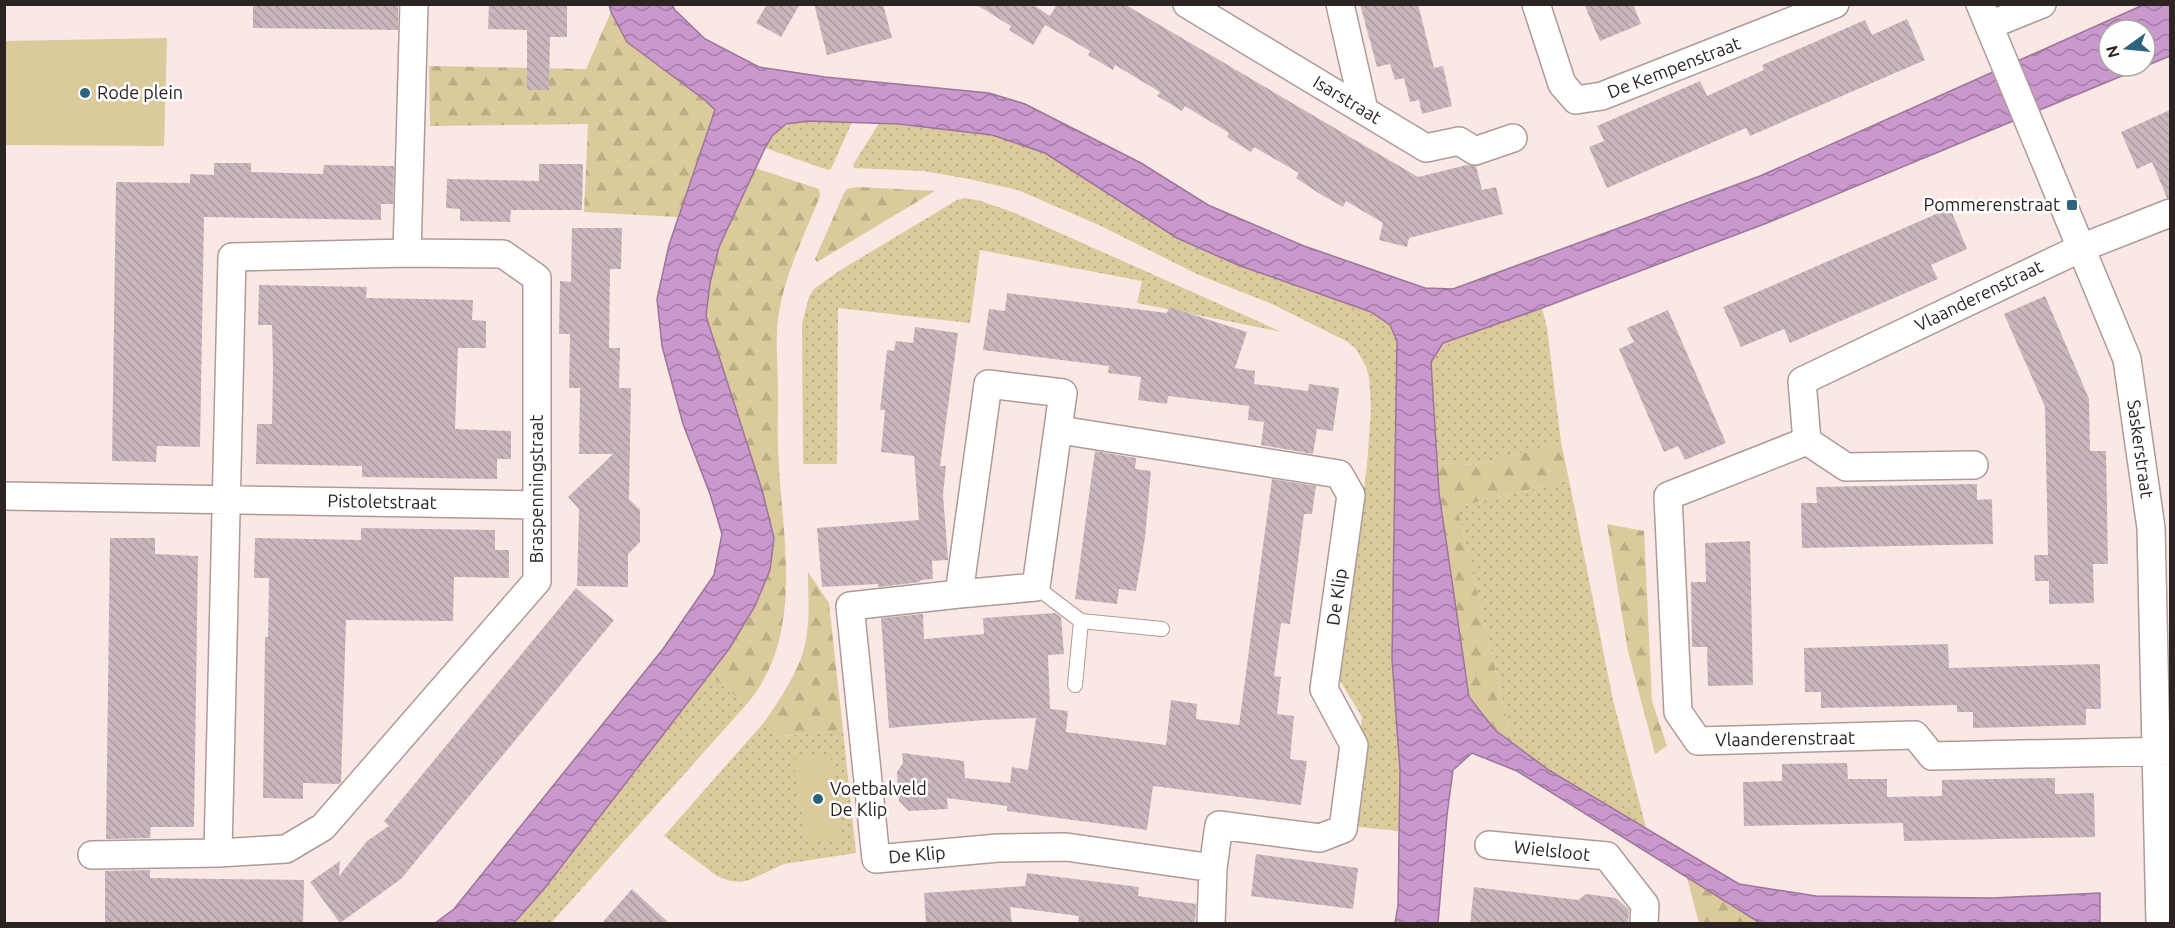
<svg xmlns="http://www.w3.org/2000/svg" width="2175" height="928" viewBox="0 0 2175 928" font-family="Ubuntu,sans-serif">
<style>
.grass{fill:url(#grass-dots)}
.forest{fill:url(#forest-firs)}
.green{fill:#dbca9b}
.water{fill:url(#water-waves);stroke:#9b759a;stroke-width:1.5;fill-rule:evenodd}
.building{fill:url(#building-back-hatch)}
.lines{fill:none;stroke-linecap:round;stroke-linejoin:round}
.lane-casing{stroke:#ad9b98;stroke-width:16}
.street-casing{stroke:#ad9b98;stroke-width:30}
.lane{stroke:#fff;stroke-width:14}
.street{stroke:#fff;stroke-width:27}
.poi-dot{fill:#2c647e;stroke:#fff;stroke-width:2}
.labels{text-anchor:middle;stroke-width:5;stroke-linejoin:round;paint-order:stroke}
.street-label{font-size:18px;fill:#2b2423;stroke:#fff}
.poi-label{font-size:18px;fill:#2b2423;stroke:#fff;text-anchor:start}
</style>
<defs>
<pattern id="grass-dots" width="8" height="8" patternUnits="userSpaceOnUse" patternTransform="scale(1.5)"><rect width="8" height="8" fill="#dbca9b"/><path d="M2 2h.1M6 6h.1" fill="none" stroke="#bcad85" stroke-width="1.8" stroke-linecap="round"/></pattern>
<pattern id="forest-firs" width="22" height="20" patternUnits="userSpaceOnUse" patternTransform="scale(1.5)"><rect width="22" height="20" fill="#dbca9b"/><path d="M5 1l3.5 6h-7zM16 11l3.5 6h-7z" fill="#bcad85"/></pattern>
<pattern id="water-waves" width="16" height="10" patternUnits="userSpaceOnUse" patternTransform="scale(1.5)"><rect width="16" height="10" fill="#cb98cd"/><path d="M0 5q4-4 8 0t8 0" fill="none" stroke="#a57ca6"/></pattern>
<pattern id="building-back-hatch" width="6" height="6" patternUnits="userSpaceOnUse" patternTransform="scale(1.5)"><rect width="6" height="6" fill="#c8b6bc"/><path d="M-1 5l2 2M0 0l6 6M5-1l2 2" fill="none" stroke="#ac9ca1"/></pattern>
</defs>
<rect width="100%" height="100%" fill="#fbe8e5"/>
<!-- grass -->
<path class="grass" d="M809,121l43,1 -21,47 -3,1 -63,-22c12,-22 20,-24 44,-27z
M879,123l113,12 53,18 132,85 61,27 133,47 19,13 7,16 -5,318 8,111 -1,61 -50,-5 13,-109 -23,-38 28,-214 4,-56 -2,-32 -3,-10 -10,-18 -8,-7 -76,-38 -73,-29 -98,-49 -83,-36 -49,-11 -45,-8 -70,-3 -1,-3z
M965,198l16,3 34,12 267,119 -145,-29 5,-22 -162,-31 -10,73 -132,-15 -1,156h-34l-1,-140 7,-27 5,-8 25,-18 118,-71z
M1542,308l5,20 14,114 -83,23 -41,-2 -6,-101 12,-19z
M1569,480l44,220 33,128 -96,-57 -37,-27 -56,-237z
M709,674l37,31 -195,218 -37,1 30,-35z
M765,721l18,15 60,-6 13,123 -72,11 -35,16 -9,2 -10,-1 -13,-5 -53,-40z"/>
<!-- forest -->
<path class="forest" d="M611,12l16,30 80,59 8,9 -37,107 -94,-5 4,-88 -158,2 -1,-60 157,3z
M755,168l64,21 1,7c-17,43 -40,87 -43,134 -1,20 1,40 1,60 0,26 -1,52 1,78 5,79 24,171 -33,237l-37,-31 20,-25 26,-43 19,-68 -12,-48 -56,-174 4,-33 9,-36z
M858,187l77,4 -118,71 -2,-3 29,-66 3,-4z
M1561,442l8,38 -112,27 56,237 -18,-14 -26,-33 -30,-204 -2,-30 41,2z
M1607,524l37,7 8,170 15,45 -12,8 -27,-103z
M808,572l21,31 14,127 -60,6 -18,-15c13,-18 32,-48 38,-69 8,-26 5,-54 5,-80z
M1687,878l73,45h-61z"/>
<!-- green -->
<path class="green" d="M167,38l-3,108 -159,-1v-104z
M830,753l13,86 -37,3 -13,-83z"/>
<!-- water -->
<path class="water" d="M609,5h63l3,5 30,29 54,28 66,10 164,16 36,11 116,59 67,42 96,41 121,42 28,1 307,-113 383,-171h27v51l-403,167 -225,85 -99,35 -12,19 8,131 30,204 26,33 55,41 189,113 77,12 177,2 107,-5v30h-340l-243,-152 -45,-18 -19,17 -6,45 -9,108h-43l3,-17 2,-136 -8,-111 5,-318 -7,-16 -19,-13 -133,-47 -61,-27 -132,-85 -53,-18 -94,-11 -89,-3 -23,3 -14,12 -7,12 -46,99 -9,36 -4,33 56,174 12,48 -4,32 -15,36 -26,43 -185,240 -30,34 -80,1 20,-15 209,-260 51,-74 8,-41 -12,-40 -27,-70 -21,-78 -5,-47 12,-54 46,-135 -9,-9 -79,-59 -16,-30zM2109,30h36v36h-36z"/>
<!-- building -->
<path class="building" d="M253,4h145v26l-145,-2z
M489,4h78v33h-17l-1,53h-22v-60l-39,-1z
M767,4h33l-19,33 -25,-14z
M814,4h69l9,34 -65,17z
M975,4h57l18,12 7,-12h67l294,173 49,-12 9,1 6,24 14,-3 7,27 -94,24 -2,9 -28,-7 4,-17 -37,-22 -3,6 -23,-13 -24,-16 3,-5 -45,-26 -3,5 -24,-15 2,-4 -44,-27 -3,5 -13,-8 -12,-7 3,-4 -45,-27 -2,5 -25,-15 2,-4 -22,-13 -23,-13 -12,20 -24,-15 2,-4z
M1360,4h58l16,64 9,-2 9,40 -30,8 -3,-14 -9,2 -6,-24 -9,2 -5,-16 -13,3z
M1584,4h49l8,20 -41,17z
M1907,19l18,41 -175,76 -4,-8 -139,60 -18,-41 15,-6 -7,-15 103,-45 7,15 57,-26 -2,-5 103,-45 7,15z
M2170,110v88h-3l-15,-36 -15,7 -16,-37z
M214,163h37v9l72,2 1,-9 70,1 -1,38h-12v16l-177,-3 -4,230 -43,-1 -1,16 -44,-1 4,-279 74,1v-9l24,1z
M539,164h44l-1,46h-71l-1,12 -50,-1v-12l-14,-1 1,-29 92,2z
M1950,208l17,41 -36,16 7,14 -148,64 -6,-14 -43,18 -18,-40z
M572,228h50l-1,41h-11l-1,79h11l-1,40h12l-2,111 11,11v32l-12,12v33l-51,-1 2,-77 -11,-12 45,-43h-34l1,-66h-11l1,-54h-11l1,-53 11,1z
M259,285l108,2 -1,11 107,2 -1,20 14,1v27h-28l-3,81 56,2v28h-14v20l-135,-2v-11l-106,-2 1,-40h15l1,-55 -1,-44h-14z
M1007,293l160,20 2,-6 78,25 -12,36 20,3 -1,13 54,7 1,-7 30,4 -6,43 -16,-2 -4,25 -52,-9 3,-23 -16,-2 1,-14 -81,-10 -1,8 -29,-4 3,-23 -33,-4 1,-7 -126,-16 6,-41 16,2z
M2045,296l44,103 1,52h16l2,113h-15l1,39 -45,1v-23h-14l-1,-26h14l-3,-148 -41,-93z
M1668,310l58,133 -41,17 -7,-14 -14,6 -45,-103 15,-7 -7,-14z
M915,327l43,6 -18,133h6l-3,29 5,65 -16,1 1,18 -13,1 1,2 -43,5v-3l-56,3 -5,-59 102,-8 -5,-64 -33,-4 4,-42h-5l7,-60 7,1 2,-10 17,2z
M1095,451l41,7 -1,11 16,2 -6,67 -9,53 -17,-2 -2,15 -42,-5z
M1272,479l44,7 -4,28h-8l-14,110 -9,-1 -7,53 7,1 -4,37 17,2 -4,43 17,2 -6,44 -148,-19 -6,44 -140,-19v-5l-60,-8 1,11 -39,2 -10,-10 -2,-29 6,-9 -1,-10 62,8 1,17 45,5 2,-16 16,3 8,-52 -52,2 -95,8 -8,-110 42,-4 1,25 60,-5 -1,-16 72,-5 6,4 3,37 -16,1 2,54 18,2 -2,21 100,13 5,-45 26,4 -1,15 43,6z
M1977,484v16l15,-1 1,45 -191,4 -1,-45h16l-1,-16z
M361,528l134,2v20h14v28l-55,-1 -1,44 -107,-1 -5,162 -2,2 -36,-1v16l-40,-1 2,-161h3l1,-59h-15l1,-40 106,2z
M110,538h45v16l43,2 -4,271h-43l-1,11 -44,1z
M1750,541l3,144 -45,1 -1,-39h-15l-1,-65h15l-1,-39z
M576,588l38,32 -213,259 -61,44 -30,-41 30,-21 -1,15 28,-35 22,-15 -5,-5z
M1948,644l1,24 151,-4 1,45h-15v16l-113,3v-16h-16v-7l-136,3v-16h-16l-1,-44z
M1847,763l1,16h39v18l55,-1v-16l113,-2v16l39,-1 1,44 -191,4 -1,-18 -159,3 -1,-44 39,-1v-17z
M1256,854l102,14 -5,41 -102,-13z
M150,870v8l154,2 -1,44h-198v-53z
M1027,873l112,14 -1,9 58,8 -1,20h-117l1,-8 -69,-9 2,17h-86l-2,-31 101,-7z
M1474,887l104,13 8,-6 30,4 13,12 -1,14h-158z
M632,889l38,35h-69z"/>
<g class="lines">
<defs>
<path id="lane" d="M1036,587l45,34 -6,64
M1081,621l81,8"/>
<path id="street" d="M1187,4l239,144 33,-7 16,10 38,-13
M1340,4l24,106
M1536,4l26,80 14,16 26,-4 233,-92
M1980,4l147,355 24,169 9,396
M1990,25l52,-21
M407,253l96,1 34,24v303l-214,246 -37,22 -68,4 14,-596z
M407,253l7,-249
M1060,430l279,44 12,21 -27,194 30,56 -11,84 -23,9 -101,-13 -6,43 -2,56
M1807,441l-139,55 10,216 20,29 217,-6 17,21 238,-5
M1807,441l-5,-60 279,-133 89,-35
M1807,441l39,26 128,-2
M4,496l533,9
M959,594l77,-7 27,-194 -75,-9 -29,210 -109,12 26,253 122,-11 68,-1 147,21
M1489,845l118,11 38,49 -1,19
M92,855l126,-2"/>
</defs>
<!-- lane casing -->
<use href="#lane" class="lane-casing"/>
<!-- street casing -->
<use href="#street" class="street-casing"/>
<!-- lane -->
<use href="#lane" class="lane"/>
<!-- street -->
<use href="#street" class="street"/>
</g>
<!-- markers -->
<g class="poi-dot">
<circle cx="85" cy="93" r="6"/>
<rect x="2066" y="199" width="12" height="12" rx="3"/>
<circle cx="818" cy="799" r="6"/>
</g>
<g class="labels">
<!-- street labels -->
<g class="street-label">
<text transform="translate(1674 68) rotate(-21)" y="6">De Kempenstraat</text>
<text transform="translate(1347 100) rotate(31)" y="6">Isarstraat</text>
<text transform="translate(1979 296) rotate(-26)" y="6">Vlaanderenstraat</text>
<text transform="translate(2140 449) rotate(82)" y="6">Saskerstraat</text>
<text transform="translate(537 489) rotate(-90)" y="6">Braspenningstraat</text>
<text transform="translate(382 502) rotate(1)" y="6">Pistoletstraat</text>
<text transform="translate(1337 597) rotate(-82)" y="6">De Klip</text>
<text transform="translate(1785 739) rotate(-1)" y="6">Vlaanderenstraat</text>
<text transform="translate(1552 851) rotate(6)" y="6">Wielsloot</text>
<text transform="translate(917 855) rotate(-5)" y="6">De Klip</text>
</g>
<!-- poi labels -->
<g class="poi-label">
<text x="97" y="99">Rode plein</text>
<text x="2060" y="211" text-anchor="end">Pommerenstraat</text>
<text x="830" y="795">Voetbalveld<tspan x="830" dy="21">De Klip</tspan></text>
</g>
</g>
<!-- border -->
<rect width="2175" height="928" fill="none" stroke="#2b2423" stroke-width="12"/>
<!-- north arrow -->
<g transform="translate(2127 48) rotate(255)"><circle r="28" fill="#ffffff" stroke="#aaa7a7" stroke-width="1.5"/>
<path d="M0-4.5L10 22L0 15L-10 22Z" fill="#2c647e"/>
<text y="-9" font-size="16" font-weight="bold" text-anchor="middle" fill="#2b2423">N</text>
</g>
</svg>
